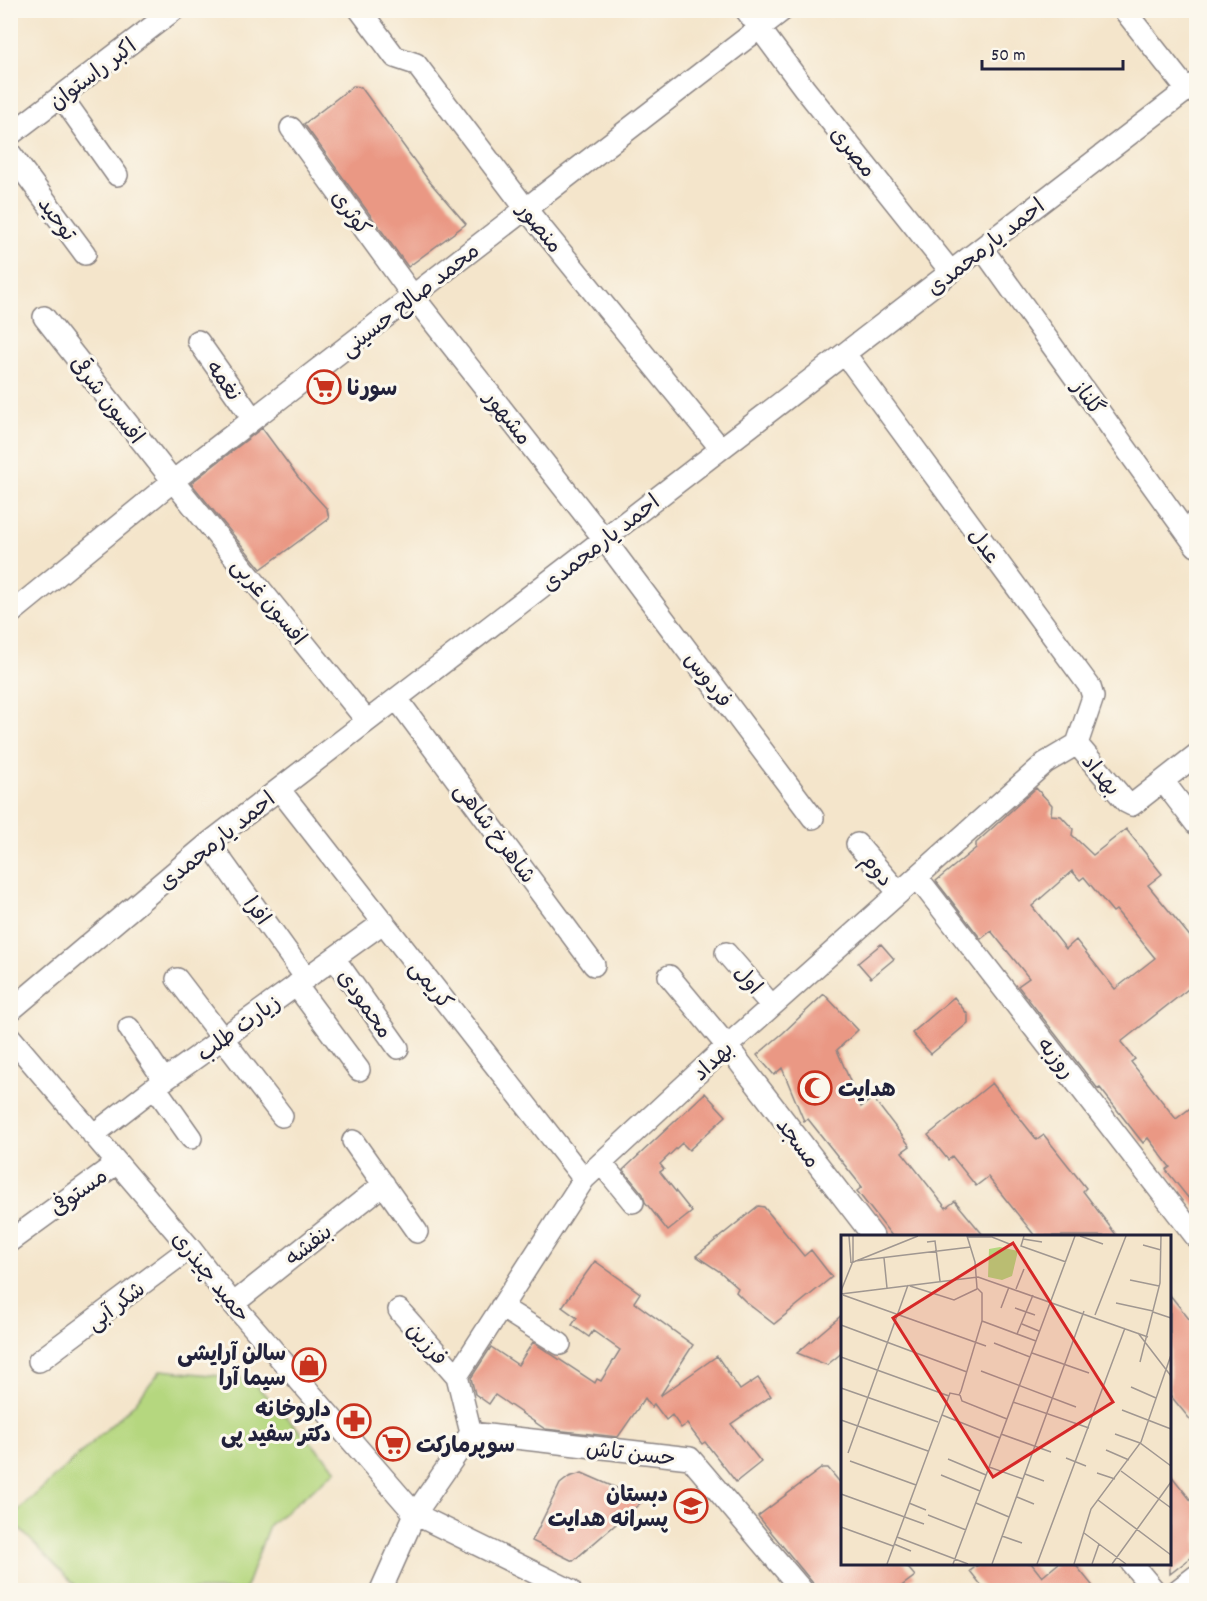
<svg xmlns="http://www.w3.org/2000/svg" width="1207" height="1601" viewBox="0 0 1207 1601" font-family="Dekko,'Playpen Sans Arabic',sans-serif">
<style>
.green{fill:#b5d77f;stroke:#6c7c5d;stroke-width:1.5}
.building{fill:#ea9884;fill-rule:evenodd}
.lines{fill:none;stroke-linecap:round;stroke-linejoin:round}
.minor-casing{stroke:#8b8483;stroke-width:24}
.minor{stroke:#fff;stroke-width:21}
.labels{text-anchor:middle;stroke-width:6;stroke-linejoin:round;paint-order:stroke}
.street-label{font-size:22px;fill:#22223b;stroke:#fbf7ec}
.poi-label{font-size:22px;font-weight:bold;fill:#22223b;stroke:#fbf7ec;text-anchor:start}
.inset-road{fill:none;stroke:#a09791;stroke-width:1.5}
.view{fill:#d62828;fill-opacity:0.15;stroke:#d62828;stroke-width:3}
.inset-edge{fill:none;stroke:#22223b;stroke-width:3}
</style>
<rect width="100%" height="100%" fill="#fbf7ec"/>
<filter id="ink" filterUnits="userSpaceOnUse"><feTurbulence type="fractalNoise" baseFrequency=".0167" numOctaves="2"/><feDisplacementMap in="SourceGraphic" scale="12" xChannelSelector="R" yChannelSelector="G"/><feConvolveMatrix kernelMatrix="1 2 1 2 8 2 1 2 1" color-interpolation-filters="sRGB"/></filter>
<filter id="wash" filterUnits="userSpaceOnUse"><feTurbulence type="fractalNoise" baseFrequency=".008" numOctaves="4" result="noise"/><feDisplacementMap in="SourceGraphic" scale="24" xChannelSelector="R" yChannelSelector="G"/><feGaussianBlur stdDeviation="1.35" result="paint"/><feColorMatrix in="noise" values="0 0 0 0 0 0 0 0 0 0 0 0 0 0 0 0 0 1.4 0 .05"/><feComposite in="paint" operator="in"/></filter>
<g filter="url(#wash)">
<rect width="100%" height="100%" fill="#f4e5cb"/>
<!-- green -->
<path class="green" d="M161,1370l89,9 87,91 -68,55 -24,65h-165l-69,-70v-3l122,-112z"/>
<g id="blocks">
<!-- building -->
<path class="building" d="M353,86l8,1 68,94 37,43 -58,43 -104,-143z
M262,428l36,49 29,32 2,10 -68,50 -70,-86z
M1036,788l16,17 -1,10 10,1 12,13 -1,6 21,20 33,-26 36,45 -14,11 49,60v37l-76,60 14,17 -4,3 45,57 21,-16v106l-31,-39 4,-3 -22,-29 -5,5 -43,-55 -2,1 -80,-103 11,-8 -38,-47 -10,8 -45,-58 40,-33v-5zM1072,871l8,9 4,-3 29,35 3,-2 39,48 -40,31 -39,-49 -10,9 -34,-43z
M881,944l13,15 -23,19 -13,-15z
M824,994l34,36 -21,20 24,57 12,-9 37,48 -8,6 44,56 9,-7 29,35h-92l-35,-45 5,-4 -54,-68 -4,2 -22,-53 -8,7 -17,-20 26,-22z
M954,997l14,18v8l-37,31 -19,-21z
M992,1083l45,57 7,-5 42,53 -3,3 34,45h-82l-47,-59 -12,9 -24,-30 -4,4 -20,-25z
M705,1093l21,23 -37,34 -7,-7 -22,21 4,5 -4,3 32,40 -24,19 -23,-29 -2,-8 -20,-24z
M758,1206l6,1 40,49 7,-6 21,27 -58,47 -27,-21 -11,-11 2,-4 -19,-17 -23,-15z
M595,1261l45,32 -6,9 59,43 -33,51 57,-40 23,34 18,-12 13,18 -40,28 30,38 -25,20 -31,-40 -3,2 -15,-20 -6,4 -9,-13 -6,5 -12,-16 -2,4 -7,-10 -27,39 -73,-8 -50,-34 -6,9 -14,-10 -4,-16 20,-31 27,18 15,-23 62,41 2,-4 4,2 19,-31 -27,-19 -4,6 -17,-12 5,-7 -15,-11z
M1170,1295l27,34v99l-27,-33z
M843,1314v38l-16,13 -30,-12z
M822,1468h6l15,18v77h61l11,13 -19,14h-80l-4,-8 -54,-66z
M582,1473l62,27 -71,61 -41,-20 28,-57 9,-7z
M1170,1474l27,34v45l-27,21z
M981,1563h50l11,14 17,-14h15l22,27h-111l-15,-19z"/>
</g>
</g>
<g filter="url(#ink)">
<use href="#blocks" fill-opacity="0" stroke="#8b8483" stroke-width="1.5"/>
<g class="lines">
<defs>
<path id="minor" d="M360,10l35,47 21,7 110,145 195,240
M746,10l58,78 147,184
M1124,10l63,80
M61,96l56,79
M291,128l122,168 191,243 209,279
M10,135l164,-125
M10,153l75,101
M982,248l214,298
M44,317l129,164 194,240
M198,341l55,78
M845,354l245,333 3,10 -16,47
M10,614l163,-133 610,-471
M397,699l197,266
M1163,781l33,43
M279,789l305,390
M209,843l97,135
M857,844l42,49
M917,877l279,360
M726,953l46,53
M334,958l64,90
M669,976l58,70 146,190
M177,979l105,137
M296,985l63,85
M10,1011l199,-168 987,-760
M129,1028l35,52
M10,1037l180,211 43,56 182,210 155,76
M155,1087l36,51
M93,1135l62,-48 229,-165
M353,1141l64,91
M601,1163l32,39
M10,1241l107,-78
M233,1304l151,-120
M501,1307l59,37
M399,1310l58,66
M39,1361l151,-113
M471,1433l219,25 112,132
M1132,1564l22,26
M381,1590l34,-76 56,-81 -14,-57 127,-197 143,-133 318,-283 32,-19 49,58 6,3 64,-50
M1178,1590l18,-14"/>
</defs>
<!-- minor casing -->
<use href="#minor" class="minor-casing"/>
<!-- minor -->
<use href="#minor" class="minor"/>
</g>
</g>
<!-- icons -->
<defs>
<symbol id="supermarket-ring" viewBox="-11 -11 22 22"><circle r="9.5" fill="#fbf7ec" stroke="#c8321e" stroke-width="1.5"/><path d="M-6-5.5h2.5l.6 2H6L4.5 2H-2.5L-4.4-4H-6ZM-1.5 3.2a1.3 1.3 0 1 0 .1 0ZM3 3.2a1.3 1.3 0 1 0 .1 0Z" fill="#c8321e"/></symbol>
<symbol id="mosque-ring" viewBox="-11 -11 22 22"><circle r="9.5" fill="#fbf7ec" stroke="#c8321e" stroke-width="1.5"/><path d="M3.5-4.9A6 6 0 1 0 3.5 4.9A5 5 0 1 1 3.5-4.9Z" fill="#c8321e"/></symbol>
<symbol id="shop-ring" viewBox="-11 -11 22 22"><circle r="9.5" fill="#fbf7ec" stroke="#c8321e" stroke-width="1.5"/><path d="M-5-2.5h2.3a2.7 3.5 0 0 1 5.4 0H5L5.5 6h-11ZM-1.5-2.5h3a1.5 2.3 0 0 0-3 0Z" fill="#c8321e"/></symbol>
<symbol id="pharmacy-ring" viewBox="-11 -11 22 22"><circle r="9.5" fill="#fbf7ec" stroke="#c8321e" stroke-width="1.5"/><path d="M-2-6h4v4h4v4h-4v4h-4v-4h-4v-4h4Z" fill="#c8321e"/></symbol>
<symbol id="school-ring" viewBox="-11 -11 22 22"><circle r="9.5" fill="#fbf7ec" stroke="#c8321e" stroke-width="1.5"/><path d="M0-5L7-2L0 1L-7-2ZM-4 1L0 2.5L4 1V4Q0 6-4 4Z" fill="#c8321e"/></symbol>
</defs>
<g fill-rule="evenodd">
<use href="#supermarket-ring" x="305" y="368" width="38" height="38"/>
<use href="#mosque-ring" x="796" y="1069" width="38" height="38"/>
<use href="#shop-ring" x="290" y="1346" width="38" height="38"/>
<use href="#pharmacy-ring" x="335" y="1402" width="38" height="38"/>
<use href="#supermarket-ring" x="374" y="1425" width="38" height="38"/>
<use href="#school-ring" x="672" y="1487" width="38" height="38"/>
</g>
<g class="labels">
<!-- street labels -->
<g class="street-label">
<text transform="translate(92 73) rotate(-37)" y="8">اکبر راستوان</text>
<text transform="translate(854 151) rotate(51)" y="8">مصری</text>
<text transform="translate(352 212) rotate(54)" y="8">کوثری</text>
<text transform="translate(58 218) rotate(54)" y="8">توحید</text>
<text transform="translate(541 227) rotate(51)" y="8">منصور</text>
<text transform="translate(985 246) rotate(-38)" y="8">احمد یارمحمدی</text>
<text transform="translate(409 299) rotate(-38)" y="8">محمد صالح حسینی</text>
<text transform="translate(225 380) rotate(55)" y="8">نغمه</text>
<text transform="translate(1089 397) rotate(54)" y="8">گلناز</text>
<text transform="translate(108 399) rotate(52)" y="8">افسون شرقی</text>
<text transform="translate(509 417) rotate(52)" y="8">مشهور</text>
<text transform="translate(600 542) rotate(-38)" y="8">احمد یارمحمدی</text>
<text transform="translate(985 545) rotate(54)" y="8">عدل</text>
<text transform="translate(270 601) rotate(51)" y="8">افسون غربی</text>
<text transform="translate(709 679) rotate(53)" y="8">فردوس</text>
<text transform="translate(1102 774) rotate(50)" y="8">بهداد</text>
<text transform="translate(496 832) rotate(53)" y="8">شاهرخ شاهی</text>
<text transform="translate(216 840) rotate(-39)" y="8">احمد یارمحمدی</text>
<text transform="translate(878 869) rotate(50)" y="8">دوم</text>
<text transform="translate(258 910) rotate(54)" y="8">افرا</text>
<text transform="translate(749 979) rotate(49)" y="8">اول</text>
<text transform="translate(432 984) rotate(52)" y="8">کریمی</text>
<text transform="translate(366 1003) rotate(55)" y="8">محمودی</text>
<text transform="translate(238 1027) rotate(-36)" y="8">زیارت طلب</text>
<text transform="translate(1057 1057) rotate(52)" y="8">روزبه</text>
<text transform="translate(712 1060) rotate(-43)" y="8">بهداد</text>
<text transform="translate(799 1142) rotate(53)" y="8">مسجد</text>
<text transform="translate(78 1191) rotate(-36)" y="8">مستوفی</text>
<text transform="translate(308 1244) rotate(-38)" y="8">بنفشه</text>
<text transform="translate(212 1276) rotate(51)" y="8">حمید چیذری</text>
<text transform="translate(115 1305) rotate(-37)" y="8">شکر آبی</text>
<text transform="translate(428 1343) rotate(49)" y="8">فرزین</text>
<text transform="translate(631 1452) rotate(7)" y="8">حسن تاش</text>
</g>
<!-- poi labels -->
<g class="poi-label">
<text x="347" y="395">سورنا</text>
<text x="838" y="1096">هدایت</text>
<text x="286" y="1360" text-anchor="end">سالن آرایشی<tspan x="286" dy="25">سیما آرا</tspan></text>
<text x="331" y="1416" text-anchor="end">داروخانه<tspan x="331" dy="25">دکتر سفید پی</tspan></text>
<text x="416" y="1452">سوپرمارکت</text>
<text x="668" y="1501" text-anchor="end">دبستان<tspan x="668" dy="25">پسرانه هدایت</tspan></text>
</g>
</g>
<!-- overview -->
<g transform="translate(841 1235)">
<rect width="330" height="330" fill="#f4e5cb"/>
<path d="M159,12l18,4 -6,25 -10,4 -14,-3 1,-28z" fill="#b5d77f"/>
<path class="inset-road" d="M8,1l2,27M183,1l-3,10 45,16M239,1l23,8M127,2h24l20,8M182,4l19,3M86,7l8,-1 5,40M302,10l18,5M43,23l3,30M14,26l116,-14M10,28l67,-27M289,45l29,6M69,51l44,14 23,-11M175,54l8,-20M0,56l12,-30v-25M0,59l137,-17 170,60M2,60l143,51M275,68l37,8M160,73l8,-21M174,73l20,7M312,77l18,6M254,80l31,-79M141,86l54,20M181,89l17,7M0,90l126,47M297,98l33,43M176,99l16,-39M153,108l36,14M191,118l57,20M0,122l108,39M299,127l20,-79 1,-47M140,136l95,36M290,152l25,11M0,153l97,34M119,160l2,6 45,18M172,167l76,26M281,175l49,19M101,180l58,23M0,185l87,31M160,199l50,18M274,199l25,9 31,23M265,215l23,10M7,218l60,-168M225,223l20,8M107,224l38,16M9,226l66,24M148,232l34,12M280,236l50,37M256,238l18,6M184,239l19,7M100,240l39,16M0,259l83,30M176,262l17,7M257,265l73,55M68,268l17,7M135,268l33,14M87,280l38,15M0,292l52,19M243,298l42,31M161,301l20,7M56,302l71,27M53,309l17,7M46,329l63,-171 9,2 2,-4 21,-70v-28l-5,-5 -2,-26 -8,-26M112,329l122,-328M151,329l92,-253M196,329l88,-236M233,329l17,-55 50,-67 30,-87M251,329l7,-20M271,329l59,-82"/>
<path class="view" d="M172,8l100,159 -120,75 -100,-159z"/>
<rect width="330" height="330" class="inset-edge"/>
</g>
<!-- margin -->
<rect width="1207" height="1601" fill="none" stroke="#fbf7ec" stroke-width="36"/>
<!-- scale -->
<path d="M982 60v9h141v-9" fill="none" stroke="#22223b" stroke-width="3"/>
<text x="991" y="60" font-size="18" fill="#22223b" stroke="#fbf7ec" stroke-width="4.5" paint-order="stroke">50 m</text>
</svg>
